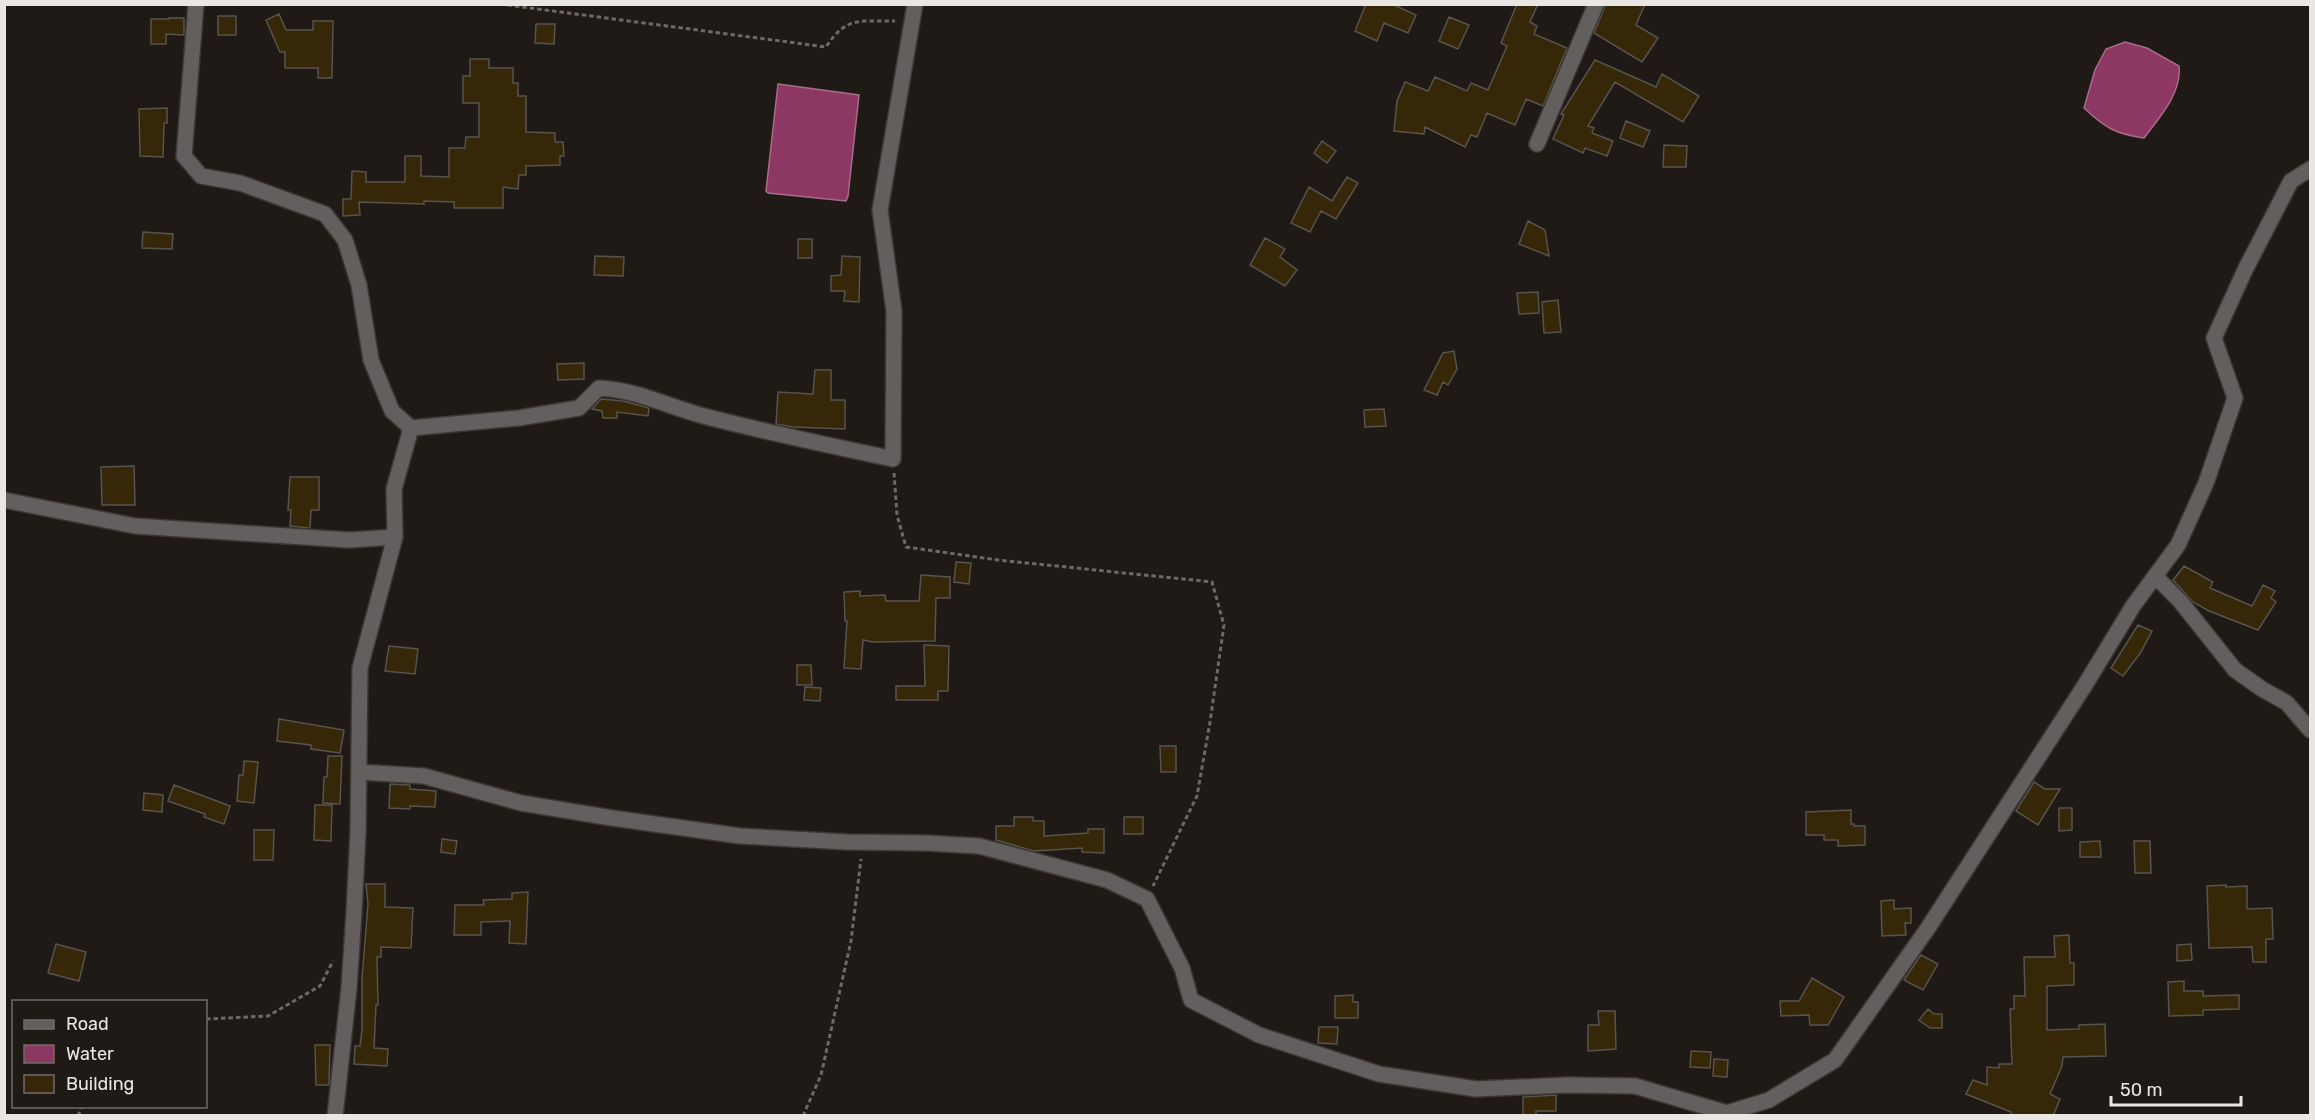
<svg xmlns="http://www.w3.org/2000/svg" width="2315" height="1120" viewBox="0 0 2315 1120" font-family="Rubik,sans-serif">
<style>
.water{fill:#8c3863;stroke:#a86c89;stroke-width:1.5}
.building{fill:#362709;stroke:#57534d;stroke-width:1.5}
.lines{fill:none;stroke-linecap:round;stroke-linejoin:round}
.minor-casing{stroke:#3c3733;stroke-width:18}
.path{stroke:#6e6966;stroke-width:3;stroke-dasharray:4.5 3;stroke-linecap:butt}
.minor{stroke:#635f5e;stroke-width:15}
</style>
<rect width="100%" height="100%" fill="#201a16"/>
<!-- water -->
<path class="water" d="M2125,42l22,6 32,18c3,27 -20,52 -35,72 -28,-4 -39,-10 -60,-30l11,-38 11,-21z
M778,84l81,11 -11,101 -2,5 -78,-8 -2,-2z"/>
<!-- building -->
<path class="building" d="M1366,4h26l24,11 -8,18 -24,-10 -7,18 -22,-10z
M1517,4h21l-8,18 7,4 -3,8 33,14 -24,58 -17,-7 -11,26 -28,-12 -10,24 -6,-2 -6,12 -40,-20 -1,7 -30,-3 3,-30 8,-19 23,9 7,-14 32,14 4,-8 17,7 19,-44 -6,-3z
M1606,4h39l-9,21 22,13 -16,24 -48,-29z
M279,14l7,16h27v-9h20l-1,57h-14v-10h-33v-16h-5l-14,-32z
M218,16h18v19h-18z
M1449,17l20,8 -11,24 -19,-8z
M169,18h15v17l-18,-1v10h-15v-25h18z
M536,24h19l-1,20 -19,-1z
M470,59h19v9h24v15h5v13h8v36l29,1v9h8l1,14h-4v9l-34,1v9h-7l-1,14 -15,-2v21h-49v-6l-30,-1v3l-65,-2 1,13 -17,1v-17h8l1,-28 14,1v10h39v-26h16v20l28,1v-29h16l1,-11h13v-34h-16v-27h7z
M1595,60l61,27 6,-13 37,22 -16,26 -68,-40 -27,44 6,2 -2,5 21,8 -6,15 -22,-8 -2,5 -30,-14 11,-24 -3,-1z
M167,108v15h-3l-1,34 -23,-1 -1,-47z
M1626,121l24,10 -7,16 -23,-9z
M1322,141l14,10 -9,12 -13,-10z
M1664,145l23,1 -1,21h-23z
M1347,177l11,6 -22,36 -15,-8 -11,21 -19,-9 18,-36 23,14z
M1528,221l17,9 4,26 -30,-12z
M143,232l30,2 -1,15 -30,-1z
M1265,238l20,11 -5,8 17,13 -12,16 -35,-21z
M798,239h14v19h-14z
M595,256l29,1 -1,19 -29,-1z
M842,256l18,1 -1,45 -15,-1 1,-10h-14v-15l10,-1z
M1538,292l1,21 -20,1 -2,-21z
M1558,300l3,32 -17,1 -2,-31z
M1454,351l3,18 -9,16 -5,-3 -6,13 -13,-5 19,-37z
M584,363v16l-26,1 -1,-16z
M815,370h16v30h14v29l-52,-2 -17,-3 2,-32 35,2z
M601,399l22,2 26,7 -1,8 -31,-4v6h-14l-1,-7 -10,-2z
M1384,409l2,17 -21,1 -1,-17z
M134,466l1,39h-33l-1,-38z
M290,477h29v33h-8l-1,18 -20,-2 1,-16h-3z
M956,562l15,1 -2,21 -15,-2z
M2184,566l29,16 -3,6 42,18 11,-21 12,6 -4,7 5,4 -18,28 -49,-19 -16,-9 -20,-22z
M921,575l29,2v21h-14l-1,43 -62,1 -10,-2 -2,29 -17,-1 3,-47h-2l-1,-29 16,-1v5l25,-1 1,6h33z
M2138,625l14,6 -11,21 -18,24 -12,-8z
M924,645l25,1 -1,45h-10v9h-42v-14h29z
M389,646l29,3 -3,25 -30,-3z
M797,665h14l1,20h-15z
M805,687l16,1 -1,13 -16,-1z
M279,719l65,11 -4,23 -29,-4v-4l-34,-4z
M1160,746h16v26h-15z
M328,756h14l-2,48 -17,-1 1,-26h3z
M244,761l14,1 -4,41 -17,-2 2,-26h4z
M2034,782l11,7h15l-22,36 -22,-14z
M390,784l20,1v4l26,2 -1,16 -25,-1v3l-21,-1z
M174,785l56,21 -6,18 -20,-7 1,-3 -37,-13z
M144,793l19,2 -1,17 -19,-2z
M315,805h17l-1,36 -17,-1z
M2059,808h13v22l-13,1z
M1851,810v14h3v2h11v19l-27,1v-6h-14v-5h-18v-23z
M1014,817h19v4h11v15l44,-3v-4h16v24l-22,-1v-4l-48,3 -38,-11v-14h18z
M1124,817h19v17h-19z
M254,830h20l-1,30h-19z
M442,839l15,2 -2,13 -14,-2z
M2100,841l1,16h-21v-15z
M2134,841h16l1,32h-16z
M366,884h19v23l28,1 -2,40 -30,-1v10h-4l1,48h-2l-2,43 14,1 -1,17 -33,-2 1,-18h5l2,-17v-51l6,-74z
M2226,885v2l21,-1v23l25,-1 1,31h-7v23h-13l-1,-15 -43,1 -2,-62z
M528,892l-2,52 -17,-1 1,-22 -29,1v13h-27l1,-30h29l-1,-5 29,-1v-6z
M1894,900v9l17,-1v15h-6l1,12 -24,1 -1,-35z
M2069,935l1,28h4v22l-27,1v44l32,-1v-4l26,-1 1,32 -43,1 -1,9 -12,28 10,5 -7,17h-42v-4l-45,-18 7,-14 14,5v-18l12,1v-4h13l-2,-55h4v-13h11l-1,-39h31l-1,-21z
M56,944l30,8 -7,29 -31,-8z
M2191,944l1,16 -15,1v-16z
M1921,955l17,9 -15,26 -19,-10z
M1812,978l32,19 -16,28h-18l-1,-10 -28,1 -1,-15h19z
M2184,981v10h19v5l36,-1v14l-36,1v5l-34,1 -1,-34z
M1353,995v7h5v16h-23v-22z
M1928,1009l6,5h8v14h-12l-11,-8z
M1598,1011h17l1,38 -28,2v-26h11z
M1319,1027h19l-1,17 -19,-1z
M315,1045h15l-1,40h-13z
M1691,1051l20,1 -1,16 -20,-1z
M1714,1059l14,1 -1,17 -14,-1z
M1556,1095v16h-20v5h-13v-19z"/>
<g class="lines">
<defs>
<path id="minor" d="M196,4l-12,152 17,20 39,7 85,31 20,26 14,45 12,75 21,51 19,17
M1537,144l59,-140
M4,500l131,26 214,14 46,-3 -1,-48 17,-61 108,-10 60,-10 20,-20c37,2 66,17 101,27 64,17 128,30 193,44l1,-148 -14,-101 35,-206
M2155,576l25,25 55,69 27,19 25,14 23,27
M359,772l65,4 97,27 91,15 128,18 107,6 79,1 53,3 128,34 40,19 35,69 9,32 68,35 120,39 97,15 91,-4 68,1 92,27 42,-13 66,-40 93,-132 157,-243 48,-79 45,-61 28,-62 29,-85 -21,-60 31,-68 46,-89 19,-12
M335,1116l14,-128 5,-76 4,-80 2,-164 35,-131"/>
</defs>
<!-- minor casing -->
<use href="#minor" class="minor-casing"/>
<!-- path -->
<path class="path" d="M500,4l326,43c21,-32 34,-25 69,-26
M894,473l3,42 9,32 92,13 214,22 12,43 -14,97 -13,74 -44,90
M206,1019l62,-3 52,-30 13,-25
M78,1116l4,-10
M803,1116l18,-41 30,-134 10,-82"/>
<!-- minor -->
<use href="#minor" class="minor"/>
</g>
<!-- border -->
<rect width="2315" height="1120" fill="none" stroke="#eae6e3" stroke-width="12"/>
<!-- legend -->
<rect x="12" y="1000" width="195" height="108" fill="#201a16" stroke="#716c68" stroke-width="1.5"/>
<rect x="24" y="1020" width="30" height="9" fill="#635f5e" stroke="#716c68" stroke-width="1.5"/>
<text x="66" y="1030" font-size="18" fill="#eae6e3">Road</text>
<rect x="24" y="1045" width="30" height="18" fill="#8c3863" stroke="#716c68" stroke-width="1.5"/>
<text x="66" y="1060" font-size="18" fill="#eae6e3">Water</text>
<rect x="24" y="1075" width="30" height="18" fill="#362709" stroke="#716c68" stroke-width="1.5"/>
<text x="66" y="1090" font-size="18" fill="#eae6e3">Building</text>
<!-- scale -->
<path d="M2111 1096v9h130v-9" fill="none" stroke="#eae6e3" stroke-width="3"/>
<text x="2120" y="1096" font-size="18" fill="#eae6e3" stroke="#201a16" stroke-width="4.5" paint-order="stroke">50 m</text>
</svg>
